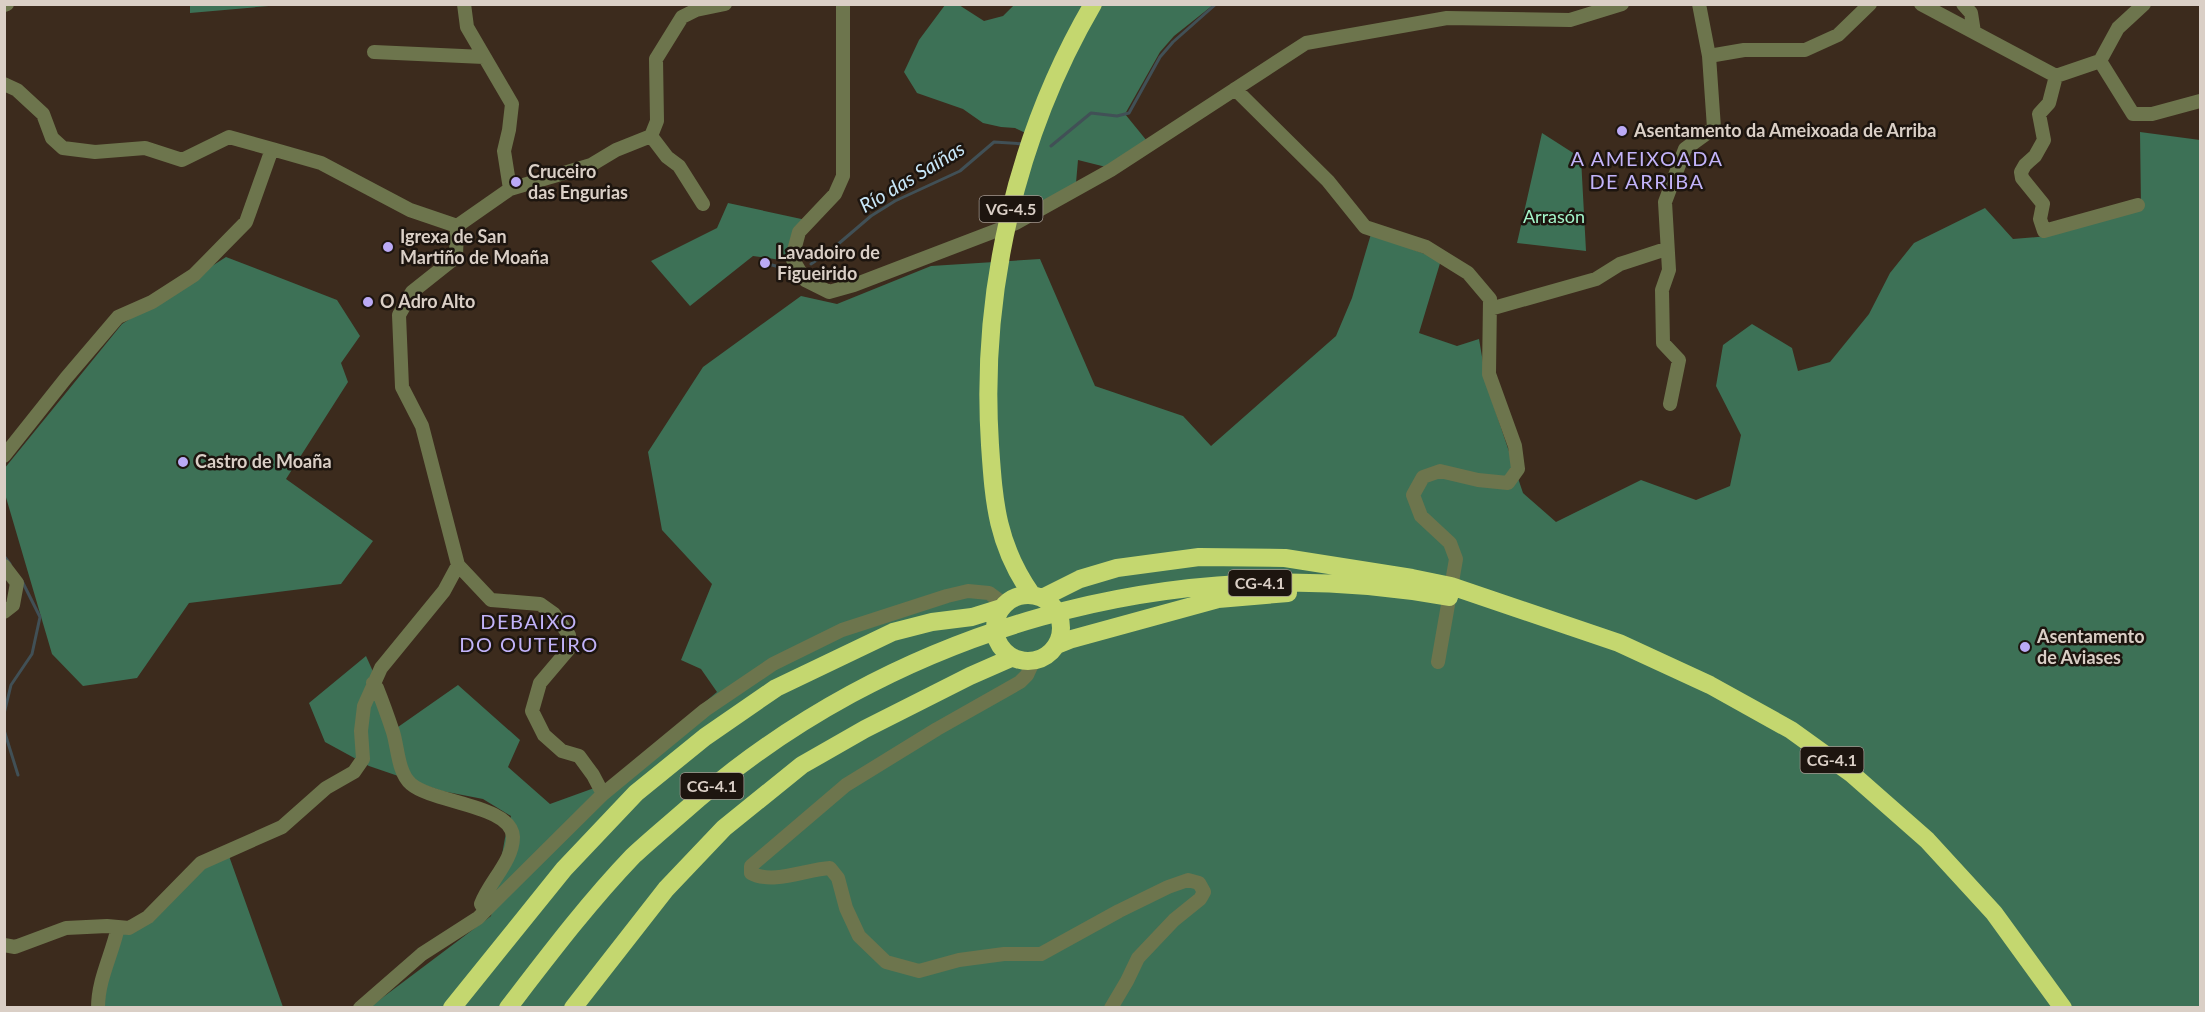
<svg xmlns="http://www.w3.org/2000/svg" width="2205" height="1012" viewBox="0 0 2205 1012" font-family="Lato,sans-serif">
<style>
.forest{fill:#3d7156}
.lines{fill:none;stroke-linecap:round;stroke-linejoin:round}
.stream{stroke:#415056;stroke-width:3}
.minor{stroke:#6d754d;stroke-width:14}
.highway{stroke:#c4d76f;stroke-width:18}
.poi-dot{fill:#bbaaf6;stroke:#1d150f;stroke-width:2}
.labels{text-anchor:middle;stroke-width:5;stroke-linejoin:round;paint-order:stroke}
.shield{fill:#1d150f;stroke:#a1978f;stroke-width:1.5}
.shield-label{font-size:16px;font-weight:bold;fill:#dacfc6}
.poi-label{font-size:18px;font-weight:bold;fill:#dacfc6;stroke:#1d150f;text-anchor:start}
.park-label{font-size:18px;fill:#a4f6ca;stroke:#1d150f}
.neighbourhood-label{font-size:20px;letter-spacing:1.5px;fill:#c2b3f9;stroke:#1d150f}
.water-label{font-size:20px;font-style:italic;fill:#c8e7f9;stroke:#1d150f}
</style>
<rect width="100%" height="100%" fill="#3c2b1d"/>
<!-- forest -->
<path class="forest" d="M190,5v-1l90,1 -90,8z
M945,5h14l25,16 19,-5 11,-11h199l-39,31 -14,16 -35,62 22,27 -41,26 -28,-7 -2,23 -28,17 -35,16 23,-78 -21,-10 -14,-1 -18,-4 -20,-14 -46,-16 -13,-21 15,-32z
M2140,132l60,8v867h-1830l121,-91 14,-78 6,-22 -28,-17 -41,-8 -73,-25 -44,-24 -16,-39 57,-47 32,71 60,-42 62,55 -12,27 42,37 58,-21 109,-91 -16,-23 -20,-9 31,-76 -50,-54 -14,-78 55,-85 98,-71 36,8 94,-38 109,-7 55,127 88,30 28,30 125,-110 16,-38 19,-64 70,26 -22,73 38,13 22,-7 8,47 36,107 33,29 85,-42 55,20 34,-14 11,-51 -25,-49 7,-41 29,-21 40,24 6,23 32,-9 39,-48 21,-41 24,-30 71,-35 28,31 36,-3 92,-29z
M1542,133l39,25 5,93 -69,-8z
M728,203l78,17 -18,41 -35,-5 -63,50 -39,-45 66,-33z
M226,257l111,43 23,36 -19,27 7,19 -62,97 87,62 -32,43 -152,19 -52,75 -54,8 -31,-32 -47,-160 -1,-25 118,-145z
M229,856l54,151 -180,1 6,-36 14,-38 30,-15 42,-47z"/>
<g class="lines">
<!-- stream -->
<path class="stream" d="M1051,146l40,-33 26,3 12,-3 31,-56 13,-15 43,-38
M811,264l19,-13 41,-35 24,-15 65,-30 34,-29 31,2
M772,265l11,3
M4,556l6,8
M4,714l7,-29 21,-31 8,-37 -18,-36
M4,730l14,45"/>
<!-- minor -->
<path class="minor" d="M464,4l3,23 45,77 -3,26 -5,21 6,38
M843,4v172l-8,18 -36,38 -7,26 13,22 24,12 25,-7 162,-62 95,-53 195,-127 141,-25 123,2 52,-16
M1699,4l10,52
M1921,4l135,72 44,-15 18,-33 26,-24
M1963,4l8,9 3,19
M4,5l3,-1
M374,52l110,5
M2100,61l33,53h19l48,-13
M2056,76l-7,27 -10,11 5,26 -9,16 -10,9 -4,7 1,6 21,26 -3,15 4,12 94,-26
M4,84l13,6 26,24 9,24 11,10 32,4 50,-4 37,12 47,-23 43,12
M1235,89l93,92 37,46 61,20 42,26 22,26 -1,75 26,72 3,23 -10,14 -30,-3 -38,-9 -17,6 -10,18 8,21 29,27 6,16 -18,103
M651,136l16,21 12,9 24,38
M457,226l-1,31 -44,35 -13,23 3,72 20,39 36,139 33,35 49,4 14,10 15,21 -1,15 -28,33 -8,28 12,24 18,16 17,5 14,19 10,19
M457,226l53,-37 81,-24 25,-15 35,-14 6,-15 -1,-62 26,-42 14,-7 29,-6
M1490,309l106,-30 24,-15 46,-15
M1670,404l9,-44 -16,-17 -1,-53 7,-20 -4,-68 20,-53 29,-21 -5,-72 35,-6h61l33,-15 32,-31
M4,456l62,-78 52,-61 34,-15 42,-27 52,-53 26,-73 49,14 89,47 47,16
M4,566l13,17 -4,22 -9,7
M1033,662l-6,13 -7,7 -83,47 -91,56 -95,81v7c22,12 56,-4 79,-5l8,10 8,30 13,28 27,26 33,9 40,-11 45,-6h37l78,-43 49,-24 20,-7 11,3 5,9 -4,7 -26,21 -36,38 -11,23 -16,27
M373,683l4,5c6,15 11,29 16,44 5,16 5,41 18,52 22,19 101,21 102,53 0,24 -24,45 -32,67l4,7
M4,945l11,2 51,-19 41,-2 22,2 19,-11 53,-54 81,-36 44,-39 28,-16 9,-13 -2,-28 3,-25 17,-38 63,-77 14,-26
M98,1008c0,-29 14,-53 20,-81
M360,1008l62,-54 56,-36 125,-124 102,-84 68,-46 69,-34 105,-34 21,-5 21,2 15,11"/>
<!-- highway -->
<path class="highway" d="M995 628a33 33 0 1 1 66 0a33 33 0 1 1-66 0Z
M1032,595c-35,-50 -38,-91 -42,-150 -10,-152 26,-309 103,-441
M1042,598l38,-19 37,-11 82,-11 86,1 127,20 39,8 168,57 91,42 81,45 61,44 75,66 67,73 69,95
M1057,645l15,-6 146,-40 70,-6
M452,1008l112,-139 72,-76 69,-56 71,-49 117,-56 39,-10 40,-5 29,-9
M508,1008c40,-52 80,-105 125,-152 16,-15 33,-29 49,-43 207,-185 495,-266 767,-216
M573,1008l93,-119 58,-61 78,-63 63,-36 105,-53 41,-18"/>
</g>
<!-- markers -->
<g class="poi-dot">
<circle cx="1622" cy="131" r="6"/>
<circle cx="516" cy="182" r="6"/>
<circle cx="388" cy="247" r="6"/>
<circle cx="765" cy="263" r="6"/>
<circle cx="368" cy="302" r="6"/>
<circle cx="183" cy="462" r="6"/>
<circle cx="2025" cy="647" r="6"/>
</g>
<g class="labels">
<!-- shield labels -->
<g class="shield">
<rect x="979.5" y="196" width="63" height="26" rx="4.5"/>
<rect x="1228.5" y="570" width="63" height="26" rx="4.5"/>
<rect x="1800.5" y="747" width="63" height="26" rx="4.5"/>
<rect x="680.5" y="773" width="63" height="26" rx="4.5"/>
</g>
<g class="shield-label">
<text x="1011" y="215">VG-4.5</text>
<text x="1260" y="589">CG-4.1</text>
<text x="1832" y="766">CG-4.1</text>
<text x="712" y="792">CG-4.1</text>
</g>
<!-- poi labels -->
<g class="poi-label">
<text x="1634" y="137">Asentamento da Ameixoada de Arriba</text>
<text x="528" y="178">Cruceiro<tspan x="528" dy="21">das Engurias</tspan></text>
<text x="400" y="243">Igrexa de San<tspan x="400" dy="21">Martiño de Moaña</tspan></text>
<text x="777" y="259">Lavadoiro de<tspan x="777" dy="21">Figueirido</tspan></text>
<text x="380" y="308">O Adro Alto</text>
<text x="195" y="468">Castro de Moaña</text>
<text x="2037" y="643">Asentamento<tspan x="2037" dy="21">de Aviases</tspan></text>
</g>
<!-- park labels -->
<g class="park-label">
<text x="1554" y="223">Arrasón</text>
</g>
<!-- neighbourhood labels -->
<g class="neighbourhood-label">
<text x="1647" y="166">A AMEIXOADA<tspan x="1647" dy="23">DE ARRIBA</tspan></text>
<text x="529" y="629">DEBAIXO<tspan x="529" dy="23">DO OUTEIRO</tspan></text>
</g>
<!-- water labels -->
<g class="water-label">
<text transform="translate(912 177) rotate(-31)" y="7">Río das Saíñas</text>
</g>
</g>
<!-- border -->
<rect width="2205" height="1012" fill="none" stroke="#dacfc6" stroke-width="12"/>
</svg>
